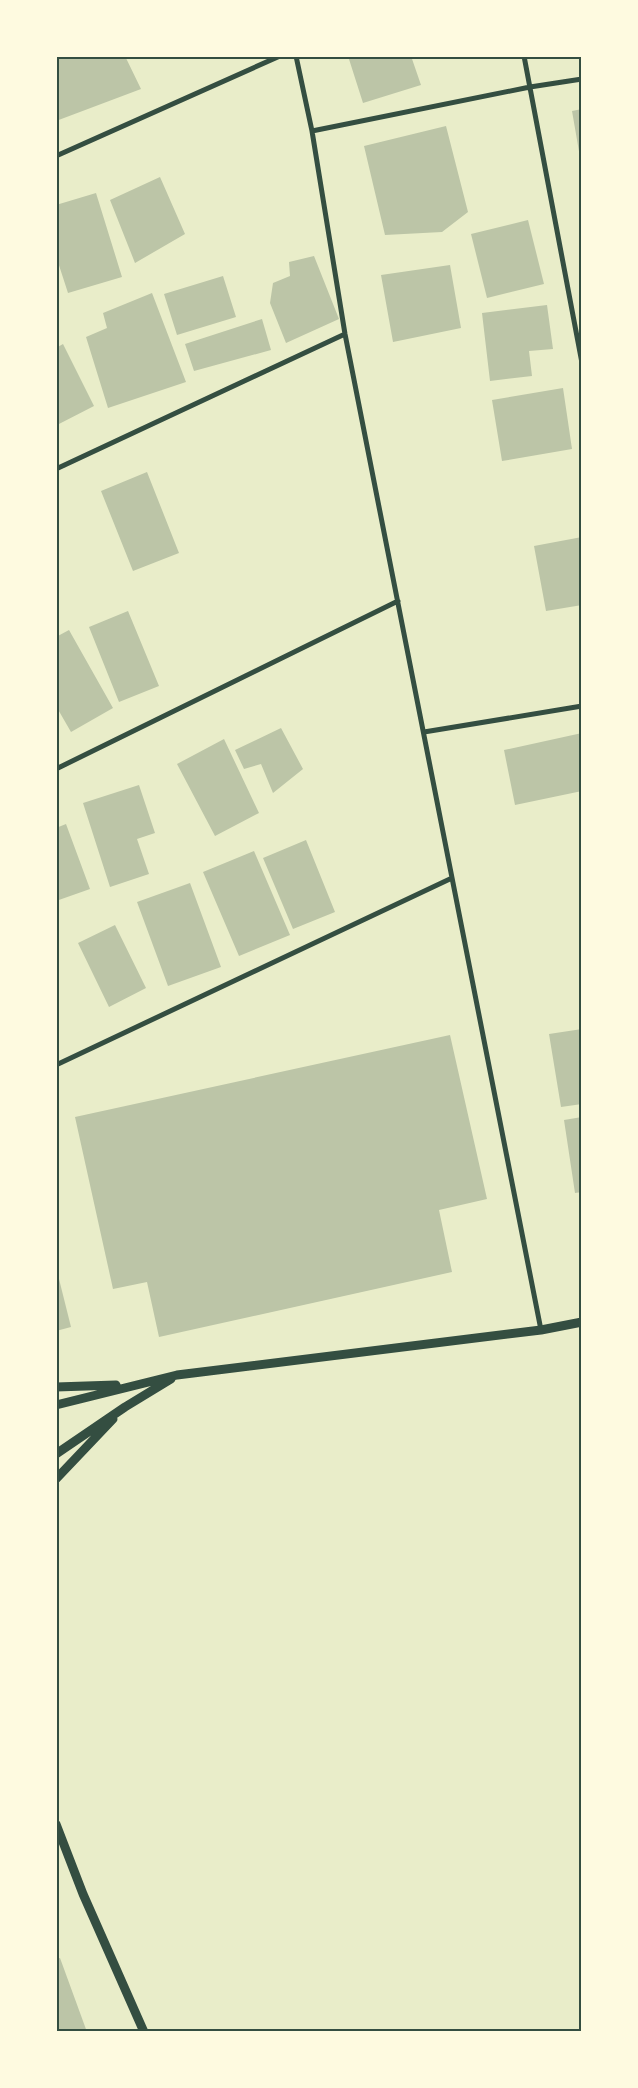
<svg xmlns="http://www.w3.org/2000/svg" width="638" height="2088" viewBox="0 0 638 2088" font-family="Cabin,sans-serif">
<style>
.building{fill:#bcc5a7}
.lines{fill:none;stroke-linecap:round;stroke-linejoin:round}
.minor{stroke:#344e41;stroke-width:5}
.tertiary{stroke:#344e41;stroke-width:9}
.neatline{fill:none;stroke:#344e41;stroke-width:2}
</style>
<rect width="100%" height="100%" fill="#e9edc9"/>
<!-- building -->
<path class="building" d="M56,56h69l16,33 -85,32z
M348,56h63l10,29 -58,18z
M582,109v54h-1l-9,-52z
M446,126l22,86 -26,20 -57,3 -21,-89z
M160,177l25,57 -50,29 -25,-63z
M96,193l26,84 -54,16 -12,-37v-51z
M528,220l16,64 -57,14 -16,-64z
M314,256l25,63 -53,24 -16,-40 3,-20 17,-7 -1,-14z
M450,265l11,63 -68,14 -12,-67z
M223,276l13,41 -59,18 -13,-41z
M152,293l34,89 -78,26 -22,-71 21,-9 -4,-15z
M547,305l6,44 -24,2 3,25 -42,5 -8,-68z
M262,319l9,31 -77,21 -9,-27z
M63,344l31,62 -37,19 -1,-77z
M563,388l9,61 -70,12 -10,-61z
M147,472l32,81 -46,18 -32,-80z
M582,537v68l-36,6 -12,-65z
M128,611l31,75 -40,16 -30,-75z
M69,630l44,78 -42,24 -15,-26v-69z
M281,728l22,41 -30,24 -12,-29 -17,5 -9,-19z
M582,733v58l-67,14 -11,-55z
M224,739l35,74 -44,23 -38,-72z
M139,785l16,48 -18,6 12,35 -39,13 -27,-84z
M66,824l24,65 -34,12v-73z
M306,840l29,72 -42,17 -30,-71z
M254,851l36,84 -51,21 -36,-84z
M190,883l31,84 -53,19 -31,-84z
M115,925l31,63 -37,19 -31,-64z
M582,1029v75l-21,3 -12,-73z
M450,1035l37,164 -48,11 13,62 -293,65 -12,-55 -34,7 -38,-172z
M582,1117v75l-7,1 -11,-73z
M56,1267l15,60 -15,4z
M60,1958l27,74h-31v-73z"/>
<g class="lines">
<!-- minor -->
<path class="minor" d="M296,56l16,75 33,203 196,996
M524,56l58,307
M312,131l218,-44 52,-8
M56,156l224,-100
M56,469l289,-135
M424,732l158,-26
M56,769l342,-168
M56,1065l396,-187"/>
<!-- tertiary -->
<path class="tertiary" d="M56,1387l60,-2
M56,1405l121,-30 364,-45 41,-8
M56,1454l69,-47 46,-28
M56,1479l57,-60
M56,1824l27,70 61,138"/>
</g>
<!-- border -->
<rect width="638" height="2088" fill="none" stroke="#fefae0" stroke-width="115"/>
<rect x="58" y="58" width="522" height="1972" class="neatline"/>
</svg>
